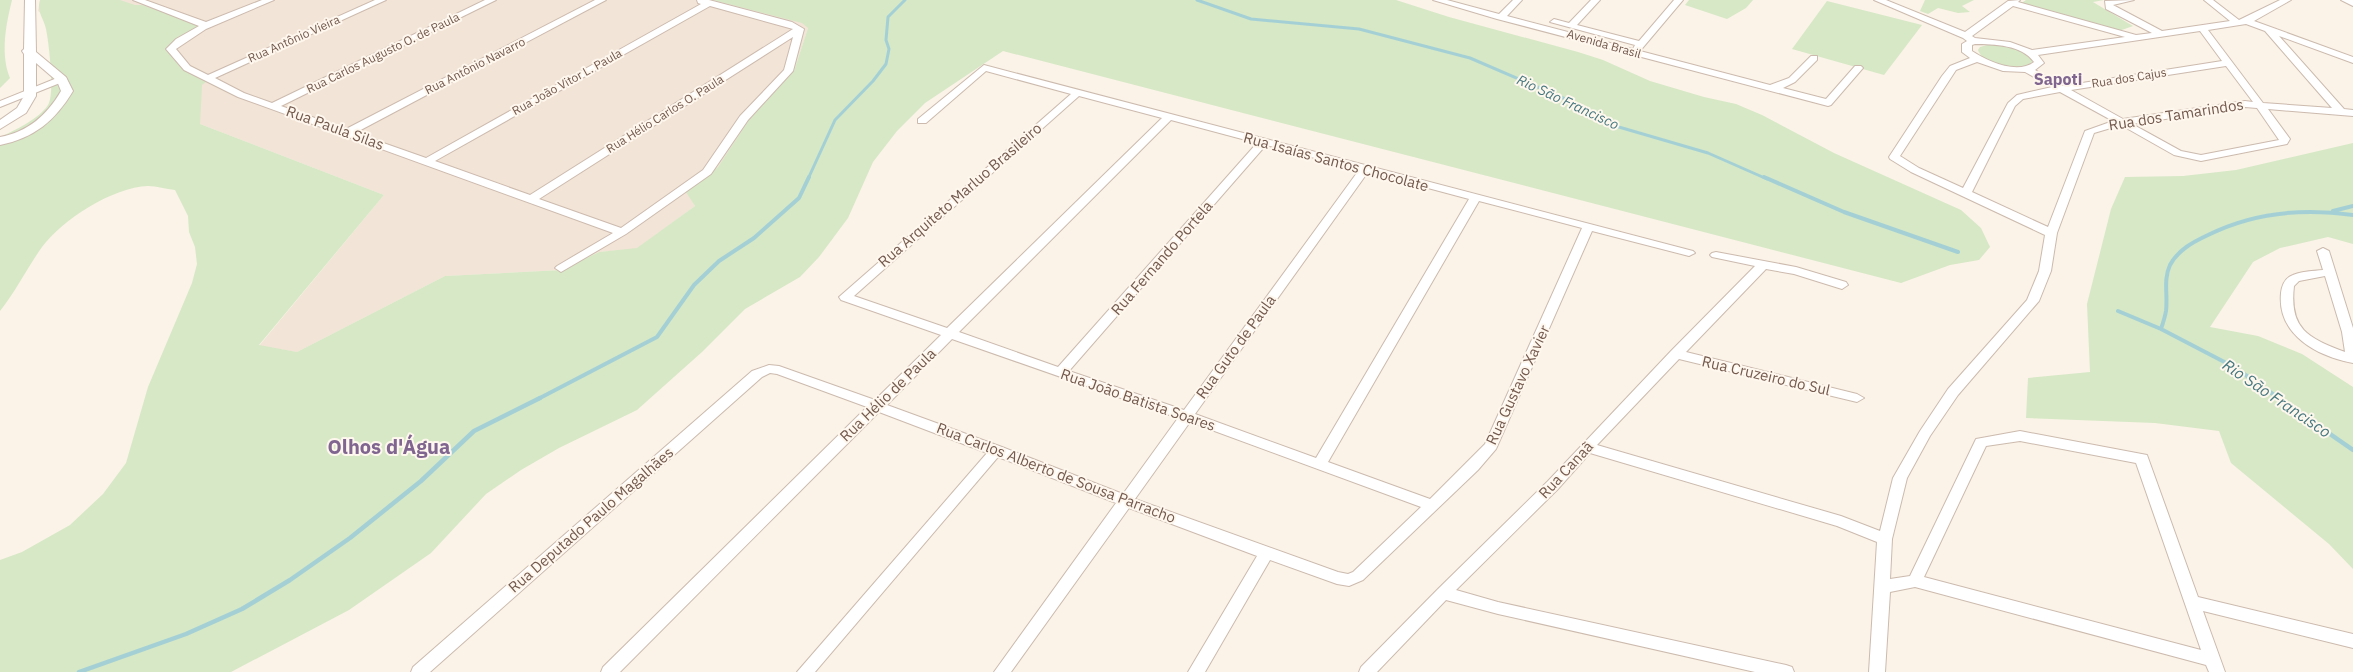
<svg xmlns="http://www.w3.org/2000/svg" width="2353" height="672" viewBox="0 0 2353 672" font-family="'IBM Plex Sans',sans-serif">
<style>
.residential{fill:#f2e4d6}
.green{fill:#d6e8c6}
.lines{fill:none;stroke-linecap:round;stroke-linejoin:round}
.stream-far2{stroke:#a4d0d5;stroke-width:3}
.stream-far1{stroke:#a4d0d5;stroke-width:4}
.stream{stroke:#a4d0d5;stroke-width:4.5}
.minor-casing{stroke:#ccbaae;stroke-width:2}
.tertiary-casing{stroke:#ccbaae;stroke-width:2}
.minor{fill:#fff;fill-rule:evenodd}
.tertiary{fill:#fff;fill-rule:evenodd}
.labels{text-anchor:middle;stroke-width:4;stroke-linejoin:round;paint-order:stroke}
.far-street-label{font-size:12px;fill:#74594d;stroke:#fef7ee}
.far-water-label{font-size:14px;font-style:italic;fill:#45777f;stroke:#fef7ee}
.street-label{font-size:15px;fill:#74594d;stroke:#fef7ee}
.far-district-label{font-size:16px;font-weight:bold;fill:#7f658f;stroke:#fef7ee}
.water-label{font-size:16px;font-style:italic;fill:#45777f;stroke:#fef7ee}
.district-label{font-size:20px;font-weight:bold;fill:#7f658f;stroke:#fef7ee}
</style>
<rect width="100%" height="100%" fill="#fbf3e7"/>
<!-- residential -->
<path class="residential" d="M40,0h781l-13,28 -14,43 -76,96 -31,24 8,15 -58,43 -38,3 -37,18 -117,6 -148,76 -38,-6 125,-151 -184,-71 -162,-113z"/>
<!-- green -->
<path class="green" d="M0,0h12c-6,24 -12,55 -2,78l-10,10z
M40,0h80l15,5h7l60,20 -27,14 -10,10 18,21 23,12 -4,3 -2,39 184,71 -125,150 38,7 148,-76 117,-6 37,-18 38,-4 58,-42 -9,-14 32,-25 31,-47 45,-49 14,-43 -6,-5 -89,-23h683l53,17 129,35 25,8 47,21 54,16 32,7 26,11 72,38 127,57 20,18 9,19 -11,13 -29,5 -49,18 -898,-232 -78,52 -28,28 -24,31 -25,56 -29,39 -19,20 -55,32 -43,43 -65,58 -78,38 -38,22 -35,24 -55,59 -82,57 -118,62h-231v-112l22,-8 48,-27 33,-31 23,-31 22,-76 44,-104 5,-19 -2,-17 -6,-15 -1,-16 -13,-26c-9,-1 -18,-4 -27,-4 -35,1 -86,34 -106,61 -15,21 -26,44 -42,64v-174c14,-6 40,-19 48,-32 7,-10 1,-62 -2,-76 -3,-13 -9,-15 -6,-29z
M1689,0h64l-7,8 -19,11 -42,-14z
M1925,0h49l-12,6 8,6 -12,1 -20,-5 -10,6 -8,-3z
M2026,0h78l-11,2 40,24 -14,5 -99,-27z
M1827,1l95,24 -38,50 -92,-26z
M1991,44c16,2 29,4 41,15v3c-12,11 -49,4 -54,-12l2,-3z
M2353,143v101l-25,-7 -48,11 -27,14 -43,65 48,9 44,18 51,33v182l-24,-25 -98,-81 -12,-32 -64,-8 -129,-5 2,-40 62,-6 -3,-68 24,-95 14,-32 58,-1 53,-6z"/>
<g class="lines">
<!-- stream-far2 -->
<path class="stream-far2" d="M1197,0l54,19 108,10 111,29 100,43 42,24 96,28 59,26
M808,179l27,-59 38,-39 13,-17 3,-15 -3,-9 2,-23 17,-17"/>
<!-- stream-far1 -->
<path class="stream-far1" d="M1764,177l80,35 114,40
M2333,211l20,-5
M2118,311l43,18 73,38 46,32
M2161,329c2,-6 4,-12 5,-18 2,-16 -3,-31 4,-46 8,-15 23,-23 38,-30 46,-23 95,-27 145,-20
M538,399l119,-62 37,-52 25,-24 35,-23 45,-40 10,-21"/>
<!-- stream -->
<path class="stream" d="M2278,398l75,52
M79,672l107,-38 56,-25 48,-29 60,-42 71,-57 53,-50 66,-33"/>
<defs>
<path id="minor" d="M133,0h12l61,22 56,-22h12l-68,29 -30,20 14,17 18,9 167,-75h11l-171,78 29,15 28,10 213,-103h11l-215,106 65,23 249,-129h11l-251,133 71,25 275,-154 -3,-1 -1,-3h12l83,22 12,7 -11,42 -45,49 -37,54 -85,60 -65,38 -6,-4 2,-2 56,-33 -375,-136 -54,-27 -18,-21 10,-10 23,-13zM710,6l83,23 -263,166 -95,-34zM793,37l-9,33 -44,46 -37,54 -82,58 -82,-29z
M1433,0h14l52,14 14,-14h9l-15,16 126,33 2,-4 -85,-23 4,-3 15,4 22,-23h9l-23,25 62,16 35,-41h9l-43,51 130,34 19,-7 22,-22h6v4l-22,22 -12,6 43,11 29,-33h6l2,2 -32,37 -3,1 -331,-87z
M1874,0h12l79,32 43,-31 12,-1 -2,2 118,33 16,-2 -46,-24 -1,-8 29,-1 -21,5 49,26 68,-10 -26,-21h9l26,20 41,-20h11l-37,21 99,36v6l-74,-27 65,73 9,1v6l-85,-7 22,30 -3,5 -86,17 -27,-6 -53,-30 -27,8 -37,100 -6,38 -12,30 -81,94 -28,41 -23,42 -15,61 -2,40 20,-3 66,-137 44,-8 127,24 51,142 155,37v14l-150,-37 22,61h-16l-3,-7 -291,-78 -25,5 -5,80h-16l8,-130 -40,-16 -247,-73 -32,36 -102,101 42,12 288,63 6,2 2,5h-39l-257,-58 -52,-14 -69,72h-18l2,-5 77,-78 110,-108 123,-130 84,-85 -43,-9 -2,-2 2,-2 4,-1 80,15 50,15 2,3 -6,4 -48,-15 -28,-5 -80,83 171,42 7,4 -7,4 -178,-43 -82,86 244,71 39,15 13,-53 27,-47 28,-42 79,-89 12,-29 6,-36 -134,-63 -21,-13 -1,-2 53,-81 8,-10 20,-8 -8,-6v-8l5,-3 -4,-3zM2013,6l112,31 -93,13 -22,-8 -35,-4 -3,-2zM2246,24l19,7 67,77 -69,-5 -55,-73zM2200,31l22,30 -159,25 -28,-16 9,-7 -6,-8zM1975,44c19,0 47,1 59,18 -17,13 -47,-1 -62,-11v-6zM1977,62l26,9 22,1 27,15 -35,8 -9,8 -45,85 -44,-20 -19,-12 56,-86zM2226,66l27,36 -8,-1 -122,18 -52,-29zM2060,92l53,29 -28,10 -37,96 -76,-35 43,-86 8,-7zM2245,107l12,1 22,32 -78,15 -20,-4 -49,-27zM2020,441l116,22 65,187 -277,-73 62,-131z
M2341,0h12v6z
M984,65l709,186 2,2 -6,3 -97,-25 -96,218 -18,21 -115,110 -14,6 -12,-2 -67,-24 -65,112h-17l69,-116 -128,-48 -118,164h-17l122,-169 -118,-46 -183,215h-18l190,-219 -108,-41 -259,260h-19l2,-5 264,-260 -90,-33 -7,-1 -8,4 -332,295h-19l2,-5 339,-296 17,-6 10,1 96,34 66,-65 -100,-35 -2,-3 232,-203 -85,-23 -60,52h-8v-4zM1079,96l83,22 -215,210 -93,-32zM1171,120l86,23 -199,224 -99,-35zM1266,145l93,25 -175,240 -115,-39zM1368,172l101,27 -153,259 -121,-44zM1479,201l103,27 -97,216 -55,55 -102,-37zM952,339l226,79 -55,76 -121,-47 -115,-42zM1190,422l231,85 -68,65 -5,2 -10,-2 -203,-73z
M62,76l5,3 -2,2 -65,26v-6z
M2323,248l6,3 24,77v35c-36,-7 -76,-28 -72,-70 1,-8 4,-15 12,-18 9,-4 20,-4 30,-5l-6,-19zM2325,276l17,56 3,20c-37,-14 -56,-23 -51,-66l5,-5z"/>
<path id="tertiary" d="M25,0h10l1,52 30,25 7,14c-18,30 -39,47 -73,54v-8c28,-5 47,-22 61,-46l-4,-10 -21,-18v33l-10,17 -26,16v-9l17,-12 7,-12v-42l-2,-3 2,-2z"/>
</defs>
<!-- minor casing -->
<use href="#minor" class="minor-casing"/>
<!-- tertiary casing -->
<use href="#tertiary" class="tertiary-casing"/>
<!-- minor -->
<use href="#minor" class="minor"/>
<!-- tertiary -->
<use href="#tertiary" class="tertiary"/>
</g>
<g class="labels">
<!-- far-street labels -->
<g class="far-street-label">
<text transform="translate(294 39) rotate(-24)" y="4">Rua Antônio Vieira</text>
<text transform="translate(1604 44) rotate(16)" y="4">Avenida Brasil</text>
<text transform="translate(383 53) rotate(-26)" y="4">Rua Carlos Augusto O. de Paula</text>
<text transform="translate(475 66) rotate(-27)" y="4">Rua Antônio Navarro</text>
<text transform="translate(2129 78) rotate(-9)" y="4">Rua dos Cajus</text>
<text transform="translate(567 82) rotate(-29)" y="4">Rua João Vitor L. Paula</text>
<text transform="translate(665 114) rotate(-32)" y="4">Rua Hélio Carlos O. Paula</text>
</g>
<!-- far-water labels -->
<g class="far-water-label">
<text transform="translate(1568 102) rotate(25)" y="5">Rio São Francisco</text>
</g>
<!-- street labels -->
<g class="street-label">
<text transform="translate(2176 115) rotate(-9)" y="5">Rua dos Tamarindos</text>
<text transform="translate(335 128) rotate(20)" y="5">Rua Paula Silas</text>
<text transform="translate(1336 162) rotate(15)" y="5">Rua Isaías Santos Chocolate</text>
<text transform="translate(960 195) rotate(-41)" y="5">Rua Arquiteto Marluo Brasileiro</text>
<text transform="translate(1162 258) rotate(-49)" y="5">Rua Fernando Portela</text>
<text transform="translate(1236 347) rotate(-54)" y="5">Rua Guto de Paula</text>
<text transform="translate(1766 376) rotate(13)" y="5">Rua Cruzeiro do Sul</text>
<text transform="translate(1518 385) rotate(-65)" y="5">Rua Gustavo Xavier</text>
<text transform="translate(888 395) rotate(-44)" y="5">Rua Hélio de Paula</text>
<text transform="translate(1138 400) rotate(19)" y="5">Rua João Batista Soares</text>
<text transform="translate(1566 470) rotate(-47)" y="5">Rua Canaã</text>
<text transform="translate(1056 473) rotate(21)" y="5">Rua Carlos Alberto de Sousa Parracho</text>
<text transform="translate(591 520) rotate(-41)" y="5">Rua Deputado Paulo Magalhães</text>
</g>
<!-- far-district labels -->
<g class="far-district-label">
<text x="2058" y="85">Sapoti</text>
</g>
<!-- water labels -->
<g class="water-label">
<text transform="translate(2277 398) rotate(34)" y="6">Rio São Francisco</text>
</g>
<!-- district labels -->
<g class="district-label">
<text x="389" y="454">Olhos d'Água</text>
</g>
</g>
</svg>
